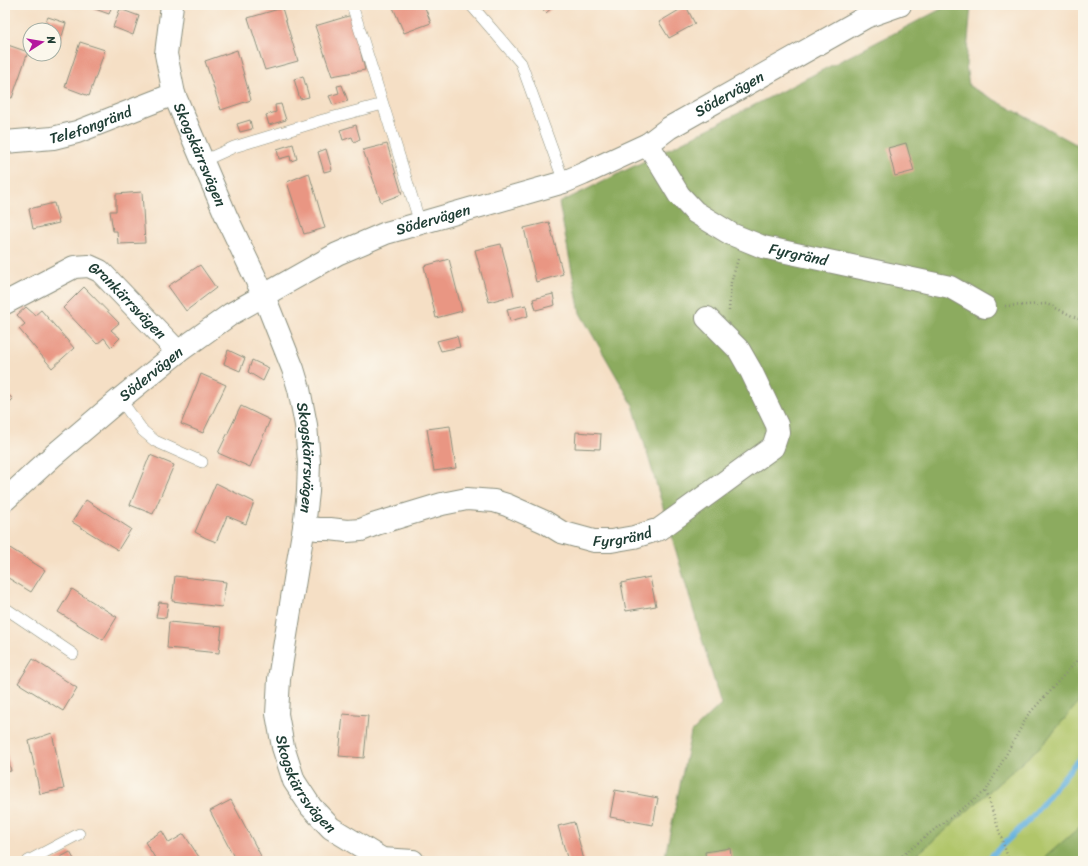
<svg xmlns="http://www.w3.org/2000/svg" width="1088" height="866" viewBox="0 0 1088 866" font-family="Sriracha,sans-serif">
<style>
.green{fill:#b1c66a;stroke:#68824f}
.forest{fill:#8cab5e;stroke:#567449}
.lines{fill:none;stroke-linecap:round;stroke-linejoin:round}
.stream{stroke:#66b2df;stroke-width:5.5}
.building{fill:#e99683}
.service-casing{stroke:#8a8e7c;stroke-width:12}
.minor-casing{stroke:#8a8e7c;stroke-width:24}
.path{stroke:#8a8e7c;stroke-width:2.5;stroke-dasharray:1 3;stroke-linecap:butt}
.service{stroke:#fff;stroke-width:11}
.minor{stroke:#fff;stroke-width:22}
.labels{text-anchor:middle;stroke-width:3;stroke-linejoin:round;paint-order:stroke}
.street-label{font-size:15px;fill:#1f3d34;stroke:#fbf7ec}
</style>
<rect width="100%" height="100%" fill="#fbf7ec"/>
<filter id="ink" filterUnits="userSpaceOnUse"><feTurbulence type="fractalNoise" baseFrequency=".025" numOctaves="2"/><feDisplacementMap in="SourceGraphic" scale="8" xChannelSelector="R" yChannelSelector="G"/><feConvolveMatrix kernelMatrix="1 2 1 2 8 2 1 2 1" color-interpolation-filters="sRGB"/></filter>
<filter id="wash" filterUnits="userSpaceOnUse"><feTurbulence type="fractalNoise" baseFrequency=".012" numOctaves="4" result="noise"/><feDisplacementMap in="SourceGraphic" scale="16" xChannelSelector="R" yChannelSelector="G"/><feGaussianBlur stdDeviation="0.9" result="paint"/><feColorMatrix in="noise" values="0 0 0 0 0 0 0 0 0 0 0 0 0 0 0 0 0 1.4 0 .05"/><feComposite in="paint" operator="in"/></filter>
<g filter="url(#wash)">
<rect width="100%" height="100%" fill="#f5dfc5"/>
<!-- green -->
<path class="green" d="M1083,697v127l-41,37h-133l31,-26 104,-92z"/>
<!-- forest -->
<path class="forest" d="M949,5h22l-5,60 3,21 114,62v549l-39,46 -104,92 -31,26h-245l27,-128 30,-29 -88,-299 -53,-92 -21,-110 112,-55z
M1083,824v37h-41l1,-2z"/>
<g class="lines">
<!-- stream -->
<path class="stream" d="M986,861l44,-42 46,-57 7,-5"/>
</g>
<g id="blocks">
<!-- building -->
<path class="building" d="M84,5h28l-3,9z
M392,5h32l7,18 -27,10z
M539,5h16l-9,8z
M686,6l9,18 -26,14 -10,-16z
M282,8l16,53 -33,9 -17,-52z
M120,9l19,7 -6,19 -20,-8z
M352,15l13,55 -33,6 -17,-50z
M48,17l18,6 -6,20 -6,-3v-10h-12z
M80,42l25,8 -16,46 -24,-9z
M5,44l23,8 -16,46 -7,-2z
M237,50l14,50 -30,10 -16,-49z
M303,76l6,21 -9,2 -6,-20z
M342,85l6,16 -15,4 -4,-9 10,-3 -2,-7z
M281,104l5,16 -17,5 -3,-10 10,-3 -1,-7z
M250,120l2,9 -12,3 -3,-8z
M356,125l4,14 -6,3 -2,-5 -9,3 -3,-10z
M906,143l8,28 -19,5 -7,-28z
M293,144l4,15 -6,2 -1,-5 -11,3 -2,-10z
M387,144l15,50 -21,8 -18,-52z
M326,149l6,21 -8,2 -6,-20z
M309,173l16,55 -21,6 -17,-52z
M5,186h2l2,19h-4z
M142,192l3,51 -27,1 -1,-13h-4l-3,-20h6v-17z
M54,203l5,20 -26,6 -4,-20z
M549,222l14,52 -27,8 -12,-54z
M501,244l13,51 -25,7 -14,-52z
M449,259l13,52 -26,7 -12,-52z
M200,265l16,23 -30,23 -18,-25z
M84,287l35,36 -8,7 9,8 -9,9 -7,-9 -7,6 -34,-36z
M553,294l2,11 -19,5 -3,-11z
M526,305l2,11 -18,5 -3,-12z
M26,307l9,8 6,-5 33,38 -22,20 -33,-39 6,-5 -8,-9z
M457,336l3,11 -19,4 -4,-10z
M228,350l17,8 -5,13 -16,-7z
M252,360l17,8 -6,13 -15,-9z
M201,374l25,11 -23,48 -22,-9z
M5,392l8,7 -8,8z
M241,406l29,14 -20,47 -32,-14z
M450,426l6,42 -22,3 -7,-42z
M576,432l25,2 -1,15 -25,-1z
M150,455l24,10 -21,49 -23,-9z
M216,483l38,19 -8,22 -19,-8 -11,26 -10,-4 -11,-6z
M86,500l45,29 -13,21 -46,-28z
M5,545l40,25 -14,22 -26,-16z
M175,576l51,6 -4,25 -50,-6z
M650,577l6,29 -30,5 -5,-28z
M72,589l45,28 -14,23 -45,-28z
M159,602l9,1 -2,15 -10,-1z
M169,622l53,5 -3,26 -52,-5z
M33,659l44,29 -14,23 -45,-28z
M343,714l25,2 -4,42 -25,-2z
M52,733l12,56 -24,5 -11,-53z
M5,747l6,24 -6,1z
M615,790l43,8 -5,27 -43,-8z
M231,800l30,56 -9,5h-16l-26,-50z
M574,822l10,38 -5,1h-11l-10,-35z
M162,831l7,12 15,-9 15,23 -7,4h-35l-12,-19z
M730,848l2,13h-26l-1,-9z
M70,852l5,9h-22z"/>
</g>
</g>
<g filter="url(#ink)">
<use href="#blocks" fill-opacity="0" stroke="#8a8e7c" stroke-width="1"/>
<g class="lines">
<defs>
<path id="service" d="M352,5l68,218
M471,5l50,58 43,119
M203,161l31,-14 89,-27 60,-16
M120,399l23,32 12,10 47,21
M5,608l68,46
M28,861l51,-27"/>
<g id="minor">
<path id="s1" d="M172,5l-6,49 8,40 53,124 37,78 29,73 6,20 7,36 3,37 -1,30 -4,35 -7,40 -18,112 -2,35 6,33 11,34 17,26 20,21 51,31 31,2"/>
<path id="s2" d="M5,142l48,-4 24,-6 97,-38"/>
<path id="s3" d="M648,144l31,51 16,17 36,22 32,13 187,40 35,20"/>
<path id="s4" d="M5,303l69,-36 15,-1 11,5 78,81"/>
<path id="s5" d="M5,500l49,-45 66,-56 58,-47 53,-38 106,-60 49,-21 178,-51 19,-8 65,-30 21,-16 197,-111 34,-12"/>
<path id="s6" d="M304,527l14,2h12l17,2 14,-1 15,-6 66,-20 25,-5 27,2 13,4 38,17 16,10 33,9h17l23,-4 26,-8 113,-82 5,-15 -1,-7 -26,-54 -12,-21 -32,-32"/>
</g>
</defs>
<!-- service casing -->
<use href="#service" class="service-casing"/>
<!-- minor casing -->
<use href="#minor" class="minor-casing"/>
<!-- path -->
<path class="path" d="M1005,306l42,-2 36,17
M729,311l2,-28 7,-24
M896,861l44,-36 46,-34
M1009,861l-23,-70 42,-76 55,-61"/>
<!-- service -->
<use href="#service" class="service"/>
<!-- minor -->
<use href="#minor" class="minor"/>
</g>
</g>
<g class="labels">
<!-- street labels -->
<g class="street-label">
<text dy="5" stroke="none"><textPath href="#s5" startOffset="841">Södervägen</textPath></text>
<text dy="5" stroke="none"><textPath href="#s2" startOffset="88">Telefongränd</textPath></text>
<text dy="5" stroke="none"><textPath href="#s1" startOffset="156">Skogskärrsvägen</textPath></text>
<text dy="5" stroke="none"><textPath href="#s5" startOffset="517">Södervägen</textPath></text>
<text dy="5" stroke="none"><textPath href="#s3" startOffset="196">Fyrgränd</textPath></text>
<text dy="5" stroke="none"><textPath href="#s4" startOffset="145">Grankärrsvägen</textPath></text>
<text dy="5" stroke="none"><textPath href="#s5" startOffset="193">Södervägen</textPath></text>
<text dy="5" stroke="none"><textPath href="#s1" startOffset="480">Skogskärrsvägen</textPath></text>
<text dy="5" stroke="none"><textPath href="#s6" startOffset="332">Fyrgränd</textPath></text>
<text dy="5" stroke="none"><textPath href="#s1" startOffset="816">Skogskärrsvägen</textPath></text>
</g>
</g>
<!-- margin -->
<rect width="1088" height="866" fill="none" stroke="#fbf7ec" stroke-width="20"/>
<!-- north arrow -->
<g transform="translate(42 42) rotate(78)"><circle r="19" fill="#fbf7ec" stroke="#a3ada2"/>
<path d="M0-3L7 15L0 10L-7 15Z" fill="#b5179e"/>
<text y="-6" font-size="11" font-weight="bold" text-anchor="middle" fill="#1f3d34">N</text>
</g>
</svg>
